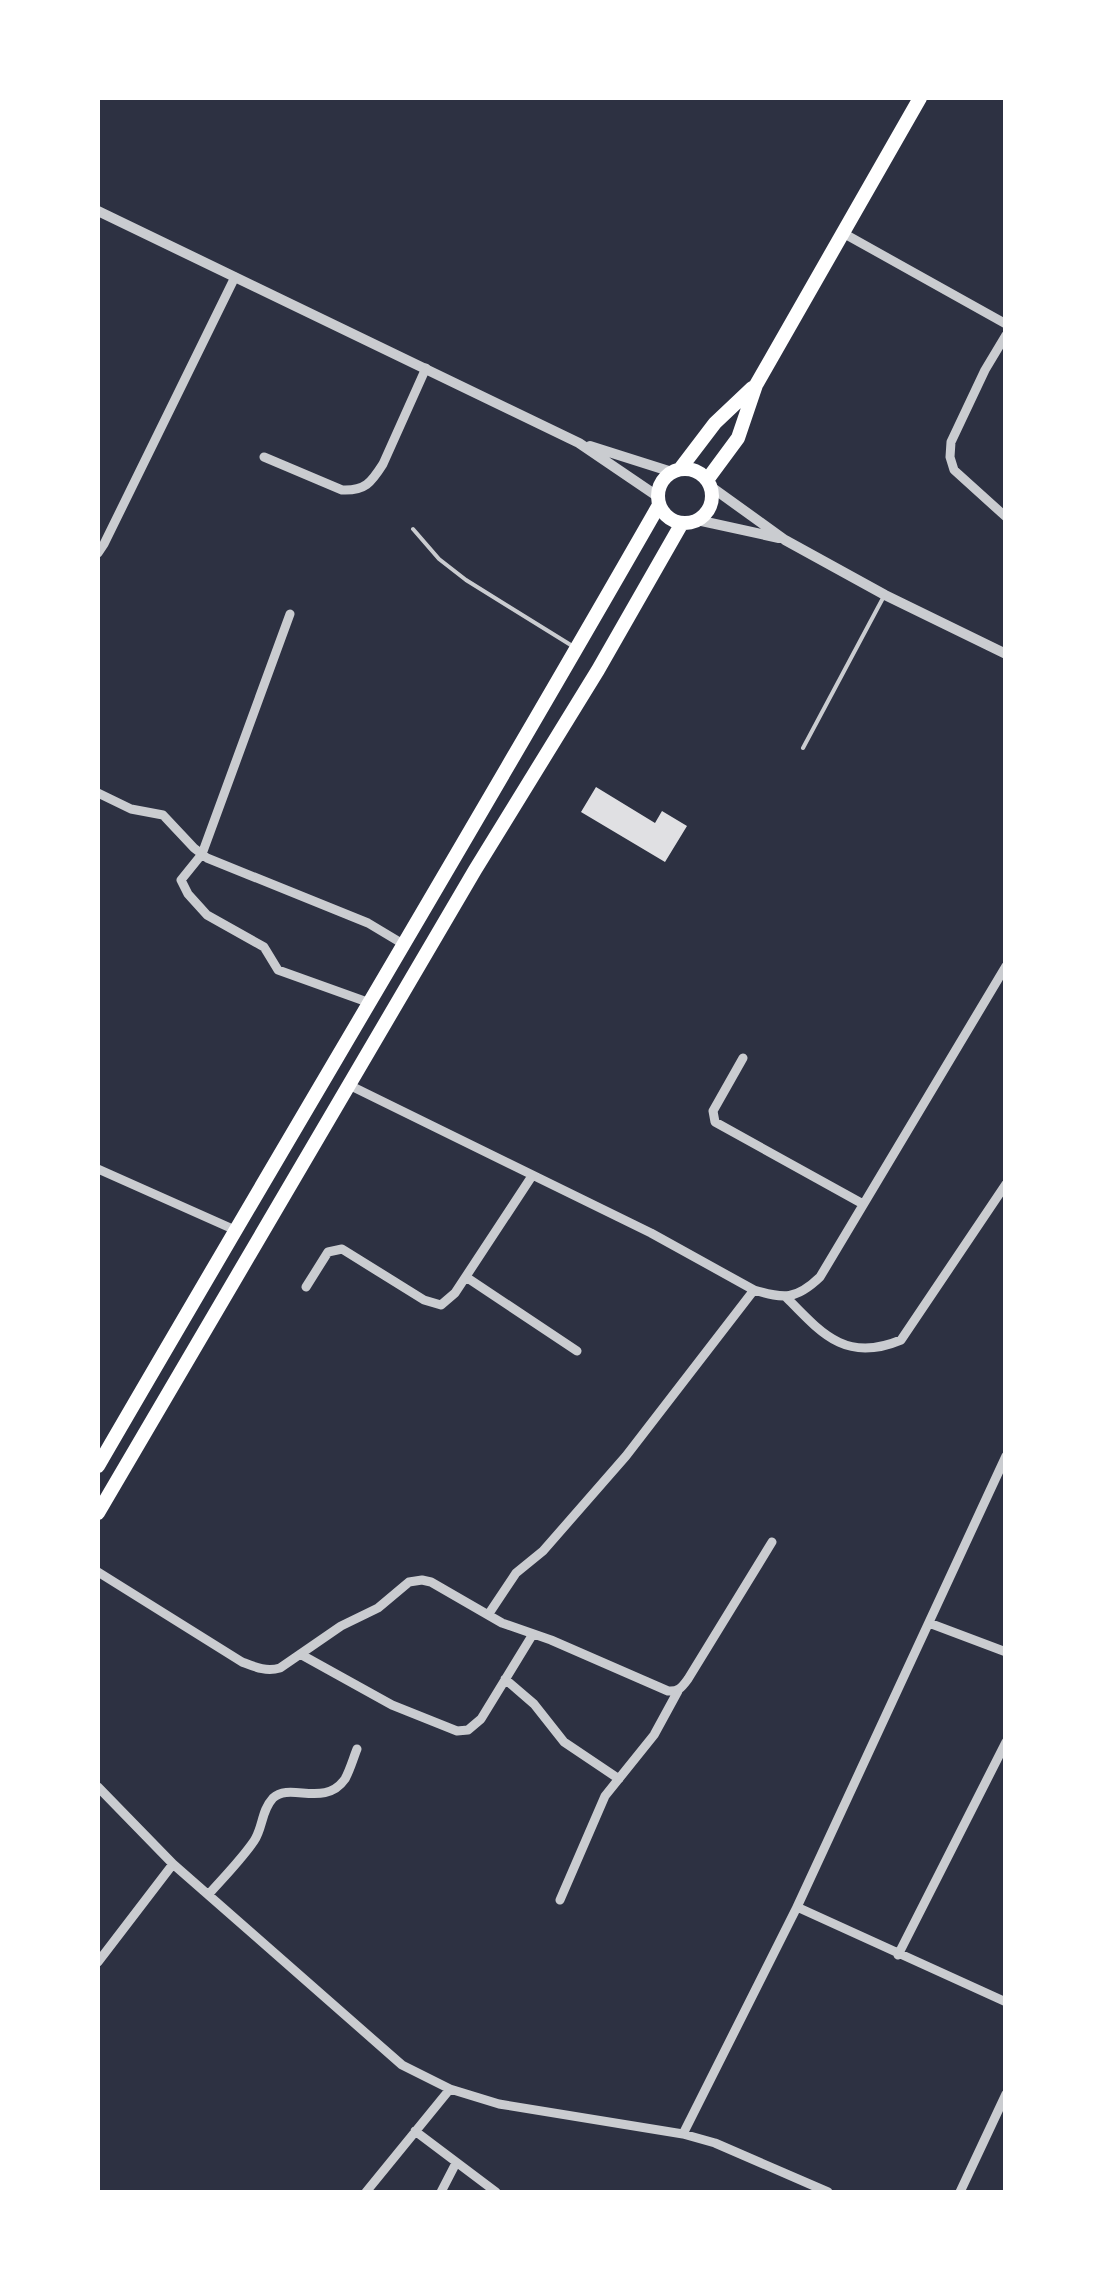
<svg xmlns="http://www.w3.org/2000/svg" width="1103" height="2290" viewBox="0 0 1103 2290" font-family="'Noto Serif',serif">
<style>
.building{fill:#e0e0e3}
.lines{fill:none;stroke-linecap:round;stroke-linejoin:round}
.service{stroke:#caccd0;stroke-width:4}
.minor{stroke:#caccd0;stroke-width:9}
.tertiary{stroke:#caccd0;stroke-width:10}
.trunk{stroke:#fff;stroke-width:14}
</style>
<rect width="100%" height="100%" fill="#2d3142"/>
<!-- building -->
<path class="building" d="M596,787l59,36 7,-12 25,15 -22,36 -84,-50z"/>
<g class="lines">
<!-- service -->
<path class="service" d="M413,529l26,30 27,21 108,67
M803,748l80,-150"/>
<!-- minor -->
<path class="minor" d="M843,233l163,91
M1006,335l-21,35 -34,72 -1,15 4,13 52,47
M264,457l78,33c23,1 29,-7 41,-26l43,-96
M98,553l6,-9 131,-267
M290,614l-88,240 -21,26 7,14 19,21 57,32 14,23 92,33
M98,793l33,16 32,6 31,33 13,10 161,65 35,21
M743,1058l-30,53 2,11 148,82
M349,1085l302,148 103,57c30,9 42,10 66,-13l186,-311
M98,1169l137,61
M466,1277l111,74
M306,1287l22,-35 14,-3 82,51 17,5 14,-12 77,-117
M786,1297c36,37 60,66 115,43l105,-156
M1006,1456l-209,451 209,95
M98,1572l144,90c13,5 24,10 38,6l61,-42 37,-18 31,-26 13,-2 9,2 71,41 49,17 117,51c11,1 14,-4 20,-12l84,-137
M488,1615l28,-42 27,-22 83,-95 128,-166
M929,1623l77,29
M300,1654l92,51 65,26 11,-1 13,-11 52,-85
M505,1679l29,25 30,38 55,37
M98,1787l75,77 229,201 48,24 49,15 184,30 32,9 113,49
M208,1895c15,-17 33,-35 46,-54 9,-13 7,-30 19,-43 17,-16 52,10 72,-19 5,-9 8,-20 12,-30
M560,1900l45,-104 49,-61 24,-44
M898,1955l108,-213
M98,1962l75,-98
M415,2131l81,61
M683,2134l114,-227
M366,2192l84,-103
M441,2192l15,-29
M960,2192l46,-98"/>
<!-- tertiary -->
<path class="tertiary" d="M98,211l481,232 78,53
M590,446l82,26
M710,486l75,54 100,55 121,59
M697,520l82,18"/>
<!-- trunk -->
<path class="trunk" d="M680,469l35,-46 37,-35
M658 496a27 27 0 1 1 54 0a27 27 0 1 1-54 0Z
M707,480l31,-42 18,-53 164,-287
M98,1466c186,-321 377,-639 561,-961
M98,1513l377,-643 123,-200 84,-147"/>
</g>
<!-- border -->
<rect width="1103" height="2290" fill="none" stroke="#ffffff" stroke-width="200"/>
</svg>
